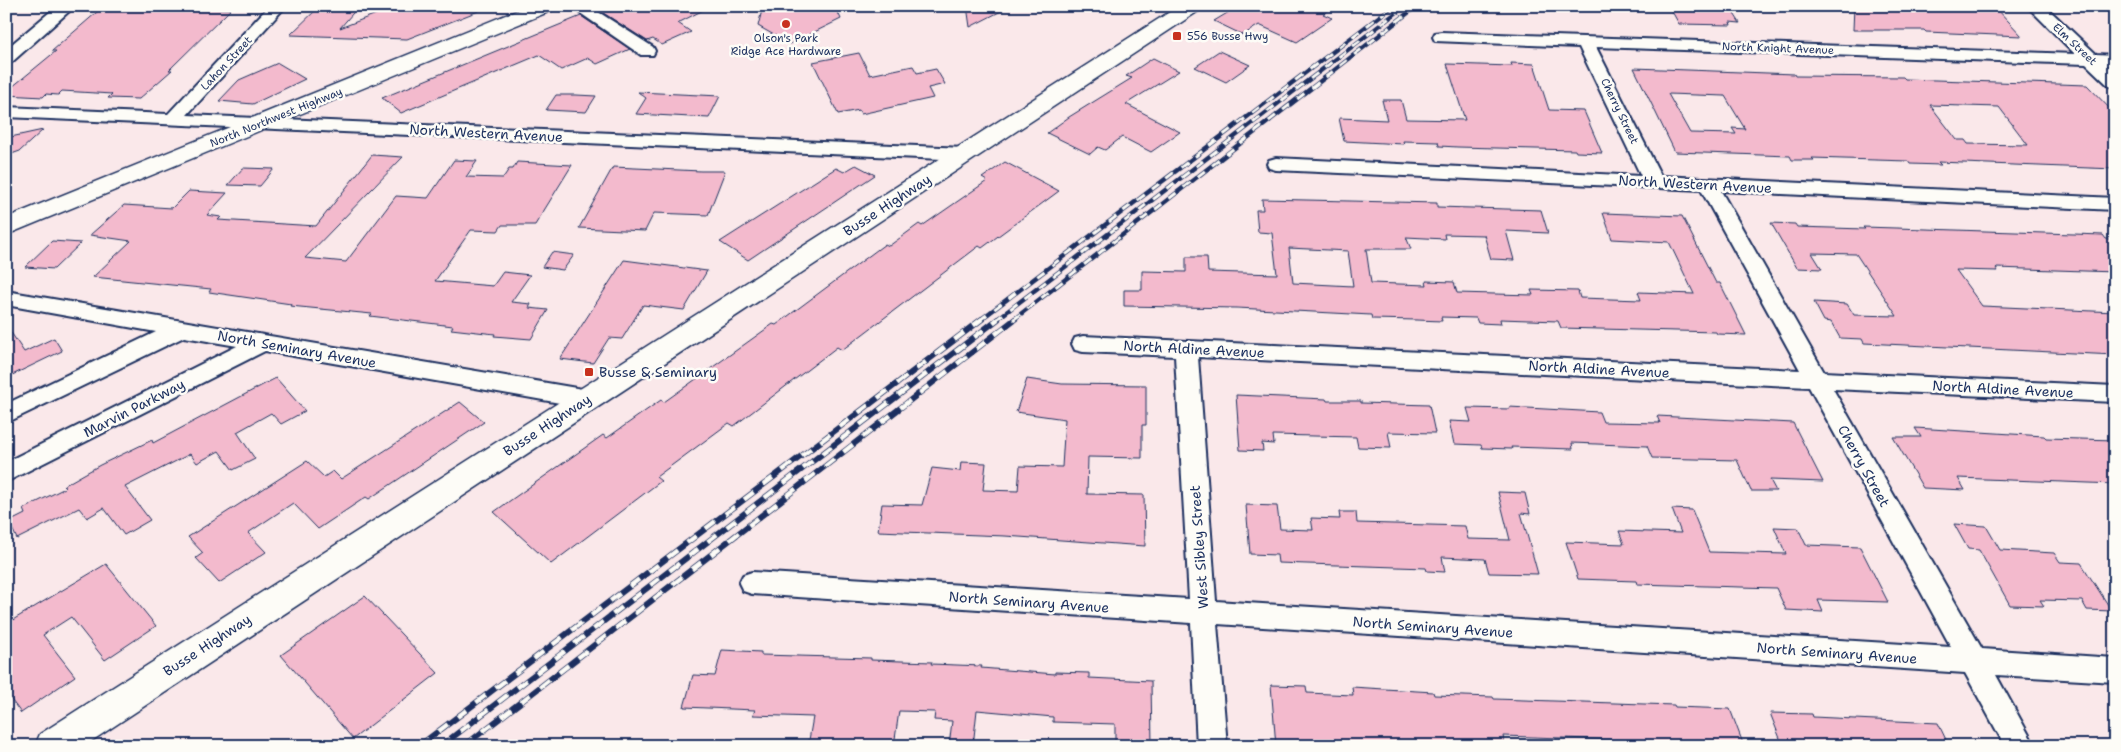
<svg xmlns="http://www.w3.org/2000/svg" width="2121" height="752" viewBox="0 0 2121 752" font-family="'Shantell Sans',sans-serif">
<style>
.building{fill:#f3bacd;stroke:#1b2f5e;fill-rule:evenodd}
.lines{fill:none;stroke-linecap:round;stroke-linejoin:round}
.street-casing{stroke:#1b2f5e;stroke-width:4}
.secondary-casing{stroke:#1b2f5e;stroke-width:3}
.street{fill:#fdfcf7;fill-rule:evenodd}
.secondary{fill:#fdfcf7;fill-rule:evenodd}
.rail-far1-casing{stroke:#1b2f5e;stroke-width:4.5}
.rail-casing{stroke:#1b2f5e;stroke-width:6}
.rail-far1{stroke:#fdfcf7;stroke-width:3;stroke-dasharray:9;stroke-linecap:butt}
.rail{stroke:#fdfcf7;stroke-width:4.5;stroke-dasharray:12;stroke-linecap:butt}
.poi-dot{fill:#c8321e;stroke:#fdfcf7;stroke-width:2}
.labels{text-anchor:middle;stroke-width:5;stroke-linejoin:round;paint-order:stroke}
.far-poi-label{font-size:11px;fill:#1b2f5e;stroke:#fdfcf7;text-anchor:start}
.far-street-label{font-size:11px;fill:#1b2f5e;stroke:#fdfcf7}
.street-label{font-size:14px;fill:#1b2f5e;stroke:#fdfcf7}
.poi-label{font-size:14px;fill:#1b2f5e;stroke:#fdfcf7;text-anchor:start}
</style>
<rect width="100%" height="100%" fill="#fae8ea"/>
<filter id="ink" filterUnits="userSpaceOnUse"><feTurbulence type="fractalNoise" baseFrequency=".02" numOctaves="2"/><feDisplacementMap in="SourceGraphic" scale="10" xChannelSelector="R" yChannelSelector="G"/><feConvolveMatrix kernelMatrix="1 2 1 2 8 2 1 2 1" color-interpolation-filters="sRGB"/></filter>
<g filter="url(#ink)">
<!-- building -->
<path class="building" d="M104,6l127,3 -62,61h3l-33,29 -31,-1 4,-4 -50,-3 -4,4 -12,-1 -3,3 -37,-2v-3l50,-41h-4z
M320,6h39l-19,22 57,-22h21l5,4 10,-4 53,2 -79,31 -117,-4z
M603,6h108l-33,17 13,9 -29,13 -9,-6 -6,2 -50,-32z
M763,6h72l6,13 -51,25 -32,-18z
M967,6h44l-41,21z
M1239,6h96l-12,8 9,4 -35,24 -38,-17 -16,10 -29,-14z
M1669,6h60l11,17 -10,-1 1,3 -52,-1z
M1854,6h97l2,2 44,1 25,27 -96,-4 -2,-2h-71z
M581,16l49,33 -33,15 -9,-6 -27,12 -22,-15 -138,58 -19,-15z
M1219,51l31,14 -24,17 -31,-15z
M859,53l11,22 43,-9 4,7 19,-4 9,15 -17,4 5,10 -72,16 -2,-4 -21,4 -25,-52z
M1153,58l26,13 -53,33 54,28 -29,20 -29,-15 -17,13 -7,-3 -8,7 -43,-21 22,-16 63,-39 -6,-2z
M278,63l27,16 -52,25 -34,-3 20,-21z
M1511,63l23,1 15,46 35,1 18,42 -26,-1 -1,-2 -117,-3 -19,-1 -1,-4 -35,-1 1,3 -60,-3 -5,-23 48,2 -5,-20h19l5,19 59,1 -18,-56 65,2z
M1634,68l160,6 1,2 108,1 2,2 182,6 28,29v55l-177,-7 3,3 -31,-1 -2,-3 -96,-3 2,2h-22l-2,-4 -115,-4zM1668,94l57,2 20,33 -13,-1 4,6 -46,-1zM1930,105l69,2 29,38 -60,-1 -3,-4h-8z
M638,92l82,4 -11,22 -73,-4 10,-16z
M556,95h20l20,1 -10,16 -40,-2z
M43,130l-23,21 -14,5v-18z
M372,155l31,2 -98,101 41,4 50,-66 32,2 26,-38 23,1 -11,16 37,1 6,-9h4l4,-7 55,3 -37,60h-33l-4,6 -27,-1 -36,51 58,5 10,-14 27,3 -19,27 20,2 -2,4 19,2 -17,29 -37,-3 1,-2 -44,-5 2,-3 -83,-10 2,-2 -82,-8 1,-2 -82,-12 2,-3 -118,-12 38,-36 -41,-6 34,-30 48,3 17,-17 38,2 -20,22 14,2 -3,3 98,6z
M1005,162l54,29 -77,57 -3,-2 -137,104 -5,-3 -103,79 -5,-3 -73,54 5,4 -110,83 -57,-52 109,-77 4,3 54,-38 3,2 109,-78 3,1 109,-81 4,2 30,-22 3,2 65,-45 -5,-3z
M856,165l19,10 -127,85 -28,-18 116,-74 8,4z
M613,167l88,4h24l-17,44 -54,-2 -9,18 -66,-3z
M243,168l31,1 -14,17 -32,-1z
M1262,199l175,4v4l104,3 7,23 -42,-2 8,29 -23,-1 -7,-24 -40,-1 1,5 -39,-2 5,12h-45l5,34 56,2 -1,-4 28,1 3,11 76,2 -2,-5 47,1 2,7 61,2 -3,-8 56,2 -25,-52 -57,-3 -9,-26 79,3 34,67h4l26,52 -29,-1 -1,-2 -155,-4 -3,-7 -58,-2 1,5 -23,-1 -2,-5 -35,-1 1,4 -25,-1 -45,-1 -1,-4 -134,-7 -113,-2v-16h18v-19l44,1v-15h21l1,15 69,2 -5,-41 -14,-1 -2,-22h7zM1289,248l59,3 5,35 -60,-3z
M1771,223l24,1 2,3 68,2 -2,-2 33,1 207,7 3,4h9v33l-119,-4 2,3 -42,-1 26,36 133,6v43l-251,-12 -2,-4 -22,-1 -9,-16 -7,-1 -10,-19 33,2 7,11 43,1 -41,-62 -44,-1 10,16 -25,-1z
M52,241l29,2 -27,26 -29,-2z
M552,252l22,3 -11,15 -21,-3z
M624,260l83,11 -23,39 -41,-5 -21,34 -13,-1 -16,25 -33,-4z
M6,325l18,27 30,-14 8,13 -56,27z
M276,378l29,33 -24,13 -10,-11 -34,19 18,27 -22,11 -14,-19 -22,12 -7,-9 -65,33 25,33 -26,15 -20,-27 -17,10 -8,-10 -62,31 -8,-17 16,-8 -2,-5 42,-21 -2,-2 37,-21 52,-25 1,3z
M1027,379l35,5 84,1v40h-4v33l-54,-1 -1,37 57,1 1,51 -140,-10 -127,-5 4,-27 40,1 10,-37 28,3 1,-9 25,1 -3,27 35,1 2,-25 42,1 3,-48 -49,-7z
M1236,395l90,4 1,2h34v2l68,2 6,28 -47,-1 3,16 -33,-1 -2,-10 -83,-2 1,9 -12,-1 1,8 -23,-1z
M460,402l24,20 -115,77 -3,-2 -48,32 -25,-26 -45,30 18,19 -47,31 -23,-25 7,-5 -15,-16 119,-76 17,16 9,-6 8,8z
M1509,407l90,5 4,10 57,1 -3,-7 136,7 30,59 -53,-2 6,11h-25l-14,-31 -85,-2 -5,-12 -75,-3 1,6 -62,-2 1,2 -30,-1 -1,-3 -27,-1 -5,-23 22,1 -4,-14 43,1z
M1915,428l129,8 2,2 69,2v44l-157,-6 7,12 -42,-2 -30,-51h28z
M1498,492l27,1 5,21 -9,-1 17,61 -49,-1 -4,-14 -43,-2 3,15 -18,-1 -1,-3 -148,-5 -1,-8 -27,-1 -4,-49 31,1 3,23 33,1 -2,-12 29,1 -1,-7h17l1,11 108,3 3,13 42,1z
M1672,509l20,1 17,42 77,2 -12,-27 24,1 8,17 54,2 28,55 -70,-2 5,12 -37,-2 -10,-22 -139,-4 -1,-3 -58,-2 -12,-37 58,2 -5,-13 62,2z
M1954,524l32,2 14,24 54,3 6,9 21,1 31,48 -25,-1 -5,-9 -42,-1 4,6 -34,-1 -31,-55 -11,-1z
M106,564l50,62 -51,34 -34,-43 -28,18 32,41 -54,37 -15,-20v-69z
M365,596l73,77 -85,66 -72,-84z
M722,650l39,2v3l110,3v2l61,2 -1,2 51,2 -1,2 74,6v-2l34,1v5l62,3 1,65h-37v-22l-62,-2v-5l-76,-7 -4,36h-24l3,-25 -18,-1 1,-8 -36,-1 -5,35h-86l5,-29 -60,-2 2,-5 -71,-3 9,-32 22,1z
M1271,685l35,1 1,7 46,2 -1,-8 81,5 1,3 59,2 1,2 180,6 1,2 55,2 14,37h-94l-2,-5 -145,-5 2,10 -114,-3 1,3 -79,-4v4h-37z
M1770,713l42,1 1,3 125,6 11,23h-166z"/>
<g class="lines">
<defs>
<path id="street" d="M57,6h18l-63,56 -6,1v-14z
M269,6h17l-99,109 778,33 7,2 2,4 -2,4 -7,2 -959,-43v-10l162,7z
M570,6h19l64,41 2,4 -2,4h-12z
M2027,6h18l51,48 19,1v10h-8l8,7v15l-6,-1 -23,-22 -490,-17 65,129 454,22v12l-394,-19 103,181 291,14v16l-282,-13 149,260 133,9v24l-119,-7 39,71h-30l-40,-73 -748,-49 10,122h-30l-6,-123 -439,-29 -9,-3 -4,-8 4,-8 9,-3 437,27 -14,-243 -92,-4 -8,-2 -3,-6 3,-6 8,-2 717,34 -99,-180 -425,-20 -7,-2 -2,-4 2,-4 7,-2 365,18 -62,-129 -144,-6 -2,-4 2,-4 6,-1 634,22zM1198,357l611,30 142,260 -735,-46z
M6,291l582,99 8,3 3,6 -3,6 -8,3 -323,-57 -259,131v-20l231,-116 -53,-9 -178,86v-19l150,-72 -150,-27z"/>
<path id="secondary" d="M528,6h28l-3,4 -547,225v-17z
M1179,6h24l-3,4 -1116,736h-49l5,-12z"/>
</defs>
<!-- street casing -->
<use href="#street" class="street-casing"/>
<!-- secondary casing -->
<use href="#secondary" class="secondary-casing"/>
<!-- street -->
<use href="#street" class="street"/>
<!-- secondary -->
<use href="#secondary" class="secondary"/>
<defs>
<path id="rail-far1" d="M980,320l413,-314
M996,320l409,-314
M1013,320l404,-314"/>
<path id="rail" d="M419,746l563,-427
M441,746l557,-427
M464,746l551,-427"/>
</defs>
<!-- rail-far1 casing -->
<use href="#rail-far1" class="rail-far1-casing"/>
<!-- rail casing -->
<use href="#rail" class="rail-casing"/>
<!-- rail-far1 -->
<use href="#rail-far1" class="rail-far1"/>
<!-- rail -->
<use href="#rail" class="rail"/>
</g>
</g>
<!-- markers -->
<g class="poi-dot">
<circle cx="786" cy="24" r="5"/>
<rect x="1172" y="31" width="10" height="10" rx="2.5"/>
<rect x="584" y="367" width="10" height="10" rx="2.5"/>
</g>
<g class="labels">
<!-- far-poi labels -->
<g class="far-poi-label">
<text x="1187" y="40">556 Busse Hwy</text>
<text x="786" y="42" text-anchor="middle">Olson's Park<tspan x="786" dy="13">Ridge Ace Hardware</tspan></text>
</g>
<!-- far-street labels -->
<g class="far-street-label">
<text transform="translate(2075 44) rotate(43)" y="4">Elm Street</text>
<text transform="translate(1778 48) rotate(2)" y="4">North Knight Avenue</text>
<text transform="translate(226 63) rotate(-47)" y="4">Lahon Street</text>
<text transform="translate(1620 111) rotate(64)" y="4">Cherry Street</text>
<text transform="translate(276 117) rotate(-22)" y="4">North Northwest Highway</text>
</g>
<!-- street labels -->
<g class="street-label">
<text transform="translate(486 133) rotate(3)" y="5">North Western Avenue</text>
<text transform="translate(1695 184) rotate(3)" y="5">North Western Avenue</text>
<text transform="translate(887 205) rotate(-33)" y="5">Busse Highway</text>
<text transform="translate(297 349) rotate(10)" y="5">North Seminary Avenue</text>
<text transform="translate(1194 349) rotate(3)" y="5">North Aldine Avenue</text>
<text transform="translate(1599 369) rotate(3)" y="5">North Aldine Avenue</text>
<text transform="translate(2003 389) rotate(3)" y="5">North Aldine Avenue</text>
<text transform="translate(134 408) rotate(-27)" y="5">Marvin Parkway</text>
<text transform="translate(547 425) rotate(-33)" y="5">Busse Highway</text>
<text transform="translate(1864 466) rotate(61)" y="5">Cherry Street</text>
<text transform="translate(1199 547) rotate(-94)" y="5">West Sibley Street</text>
<text transform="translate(1029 602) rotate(4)" y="5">North Seminary Avenue</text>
<text transform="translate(1433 627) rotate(4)" y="5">North Seminary Avenue</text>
<text transform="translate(207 645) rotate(-33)" y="5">Busse Highway</text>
<text transform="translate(1837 653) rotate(4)" y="5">North Seminary Avenue</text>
</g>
<!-- poi labels -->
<g class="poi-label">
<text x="599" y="377">Busse &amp; Seminary</text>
</g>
</g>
<!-- margin -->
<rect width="2121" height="752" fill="none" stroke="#fdfcf7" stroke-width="25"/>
<rect x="12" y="12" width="2096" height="727" fill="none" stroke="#1b2f5e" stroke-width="2" filter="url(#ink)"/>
</svg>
